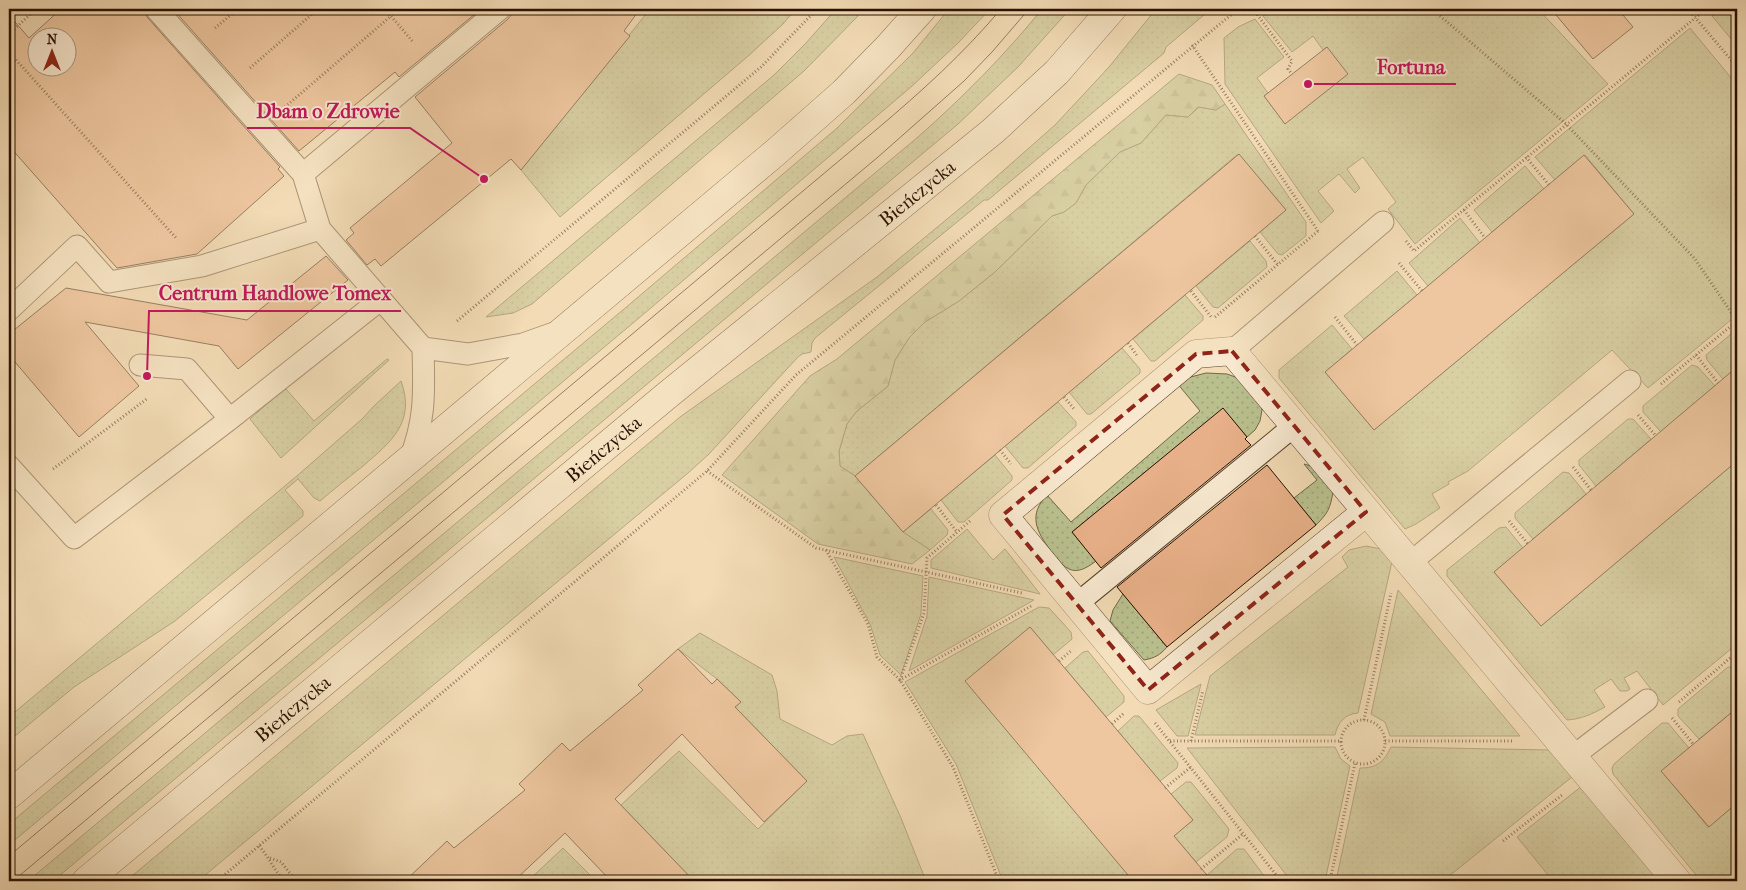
<svg xmlns="http://www.w3.org/2000/svg" width="1746" height="890" viewBox="0 0 1746 890" font-family="'IM FELL French Canon',serif">
<style>
.grass{fill:url(#grass-dots);stroke:#706847}
.forest{fill:url(#forest-firs);stroke:#706847}
.building{fill:#e8b088;stroke:#281000;fill-rule:evenodd}
.lines{fill:none;stroke-linecap:round;stroke-linejoin:round}
.service-casing{stroke:#5a432d;stroke-width:23}
.minor-casing{stroke:#5a432d;stroke-width:29}
.secondary-casing{stroke:#281000;stroke-width:29}
.path{stroke:#281000;stroke-width:3;stroke-dasharray:1 2.5;stroke-linecap:butt}
.service{stroke:#f7e8cf;stroke-width:21}
.minor{stroke:#f7e8cf;stroke-width:28}
.secondary{stroke:#f7e8cf;stroke-width:28}
.tram{stroke:#281000;stroke-width:1}
.marked{fill:none;stroke:#8f2418;stroke-width:4;stroke-dasharray:10 6;stroke-linejoin:round}
.labels{text-anchor:middle;stroke-width:4;stroke-linejoin:round;paint-order:stroke}
.street-label{font-size:19px;fill:#281000;stroke:#f7e8cf}
.leader{fill:none;stroke:#c2185b;stroke-width:2}
.callout-dot{fill:#c2185b;stroke:#f7e8cf;stroke-width:2}
.callout-label{font-size:20px;text-anchor:middle;font-weight:bold;fill:#c2185b;stroke:#f7e8cf;stroke-width:4;stroke-linejoin:round;paint-order:stroke}
</style>
<defs>
<pattern id="grass-dots" width="8" height="8" patternUnits="userSpaceOnUse" patternTransform="scale(1.25)"><rect width="8" height="8" fill="#b9c08e"/><path d="M2 2h.1M6 6h.1" fill="none" stroke="#9fa479" stroke-width="1.8" stroke-linecap="round"/></pattern>
<pattern id="forest-firs" width="22" height="20" patternUnits="userSpaceOnUse" patternTransform="scale(1.25)"><rect width="22" height="20" fill="#b9c08e"/><path d="M5 1l3.5 6h-7zM16 11l3.5 6h-7z" fill="#9fa479"/></pattern>
</defs>
<rect width="100%" height="100%" fill="#f2dbb5"/>
<filter id="stains"><feTurbulence type="fractalNoise" baseFrequency=".004" numOctaves="4"/><feColorMatrix values="0 0 0 0 .2 0 0 0 0 .09 0 0 0 0 .02 0 0 0 .5 -.17"/></filter>
<radialGradient id="worn" r=".72"><stop offset=".6" stop-color="#630" stop-opacity="0"/><stop offset="1" stop-color="#630" stop-opacity=".3"/></radialGradient>
<!-- grass -->
<path class="grass" d="M650,9h146l-14,16 -35,32 -187,160 -39,-47z
M836,9l15,1 7,6 -54,55 -272,233 -19,9 -27,4 288,-242 32,-32z
M949,9h41l-31,33 -48,45 -272,231 -630,527v-21l615,-515 212,-180 77,-76z
M1042,9h28l-52,58 -60,57 -905,757h-25l890,-744c45,-40 86,-81 124,-128z
M1156,9h55l-45,38 -2,6 -176,147h-4l-169,138 -3,5 -1,9 -9,2 -5,4 -89,97 -20,18 -490,408h-72l554,-464 197,-140 93,-77 85,-75 54,-58z
M1276,9h262l70,75 -193,160 -27,-35 8,-7 -33,-45 -16,12 13,19 -5,5 -16,-19 -21,17 16,20 -13,12 -96,-139 -1,-46 14,-11 17,-8 29,38 -27,21 11,15 -4,3 21,28 42,-77 -4,3 -10,-14 -21,16 -29,-36z
M1720,9h9l8,10v27l-25,-30z
M1690,28l47,57v230l-89,73 -36,-38 -144,121 -20,11 1,2 -17,10 8,14 -24,16 -11,5 -126,-151v-8l53,-45 20,24 -27,23 49,58 260,-216 -49,-59 -30,25 -20,-23z
M1225,104l81,118v14l-24,19 -4,-1 -18,-22 26,-22 -48,-56 -383,322 -15,-10 -1,-15 8,-27 9,-12 32,-26 7,-26 14,-22 16,-16 34,-21 36,-29 57,-56 12,-4 12,-9 10,-18 34,-33 21,-9 25,-28 22,2 11,-10 17,3z
M1525,166l19,23 -52,43 -18,-22z
M1460,218l20,25 -52,43 -19,-23z
M1250,241l16,20 1,6 -49,41 -5,-1 -17,-21z
M1397,271l20,24 -53,44 -20,-23z
M1185,295l18,21v4l-48,41h-4l-18,-22z
M1737,329v38l-14,12 -16,-19 -1,-5z
M1122,348l18,21v4l-49,41h-4l-18,-22z
M387,359l2,1 -108,98 -31,-39 33,-29 3,-1 28,32z
M1692,365l6,2 17,19 -54,46 -18,-20v-6z
M1206,373l21,1 11,4 23,25 1,7 -2,11 -5,9 -8,7 -24,-28 -151,123 24,29c-23,18 -31,8 -45,-10 -15,-20 -23,-36 -4,-56l24,27 129,-111 -23,-28 10,-5z
M401,381c15,41 -10,61 -38,85 -15,12 -29,23 -43,35l-6,-3 -16,-19 -13,11 18,21v5l-128,105 -101,66 -65,54v-24l289,-242 64,-56 13,-14z
M1058,402l18,20v4l-48,42h-5l-18,-22z
M1628,419h5l18,20 -55,47 -17,-21v-5z
M995,455l17,21v4l-48,42h-6l-17,-22z
M1737,461v183l-74,61 -26,-34 -13,7 6,11 -3,2h-7l-9,-12 -17,11 11,17c-13,7 -23,12 -38,13l-120,-144v-6l52,-42 7,-1 17,21 -29,24 47,54z
M1304,464l10,3 19,25c-3,17 -5,21 -17,33l-22,-27 23,-18z
M1563,472l6,1 17,21 -53,45 -18,-21v-5z
M931,509l17,21 -1,5 -17,15 -27,-18z
M967,529l26,31 12,-11 35,45 -109,-26v-8z
M1366,546l15,3 12,8 -35,156c-13,1 -20,9 -23,22h-140l15,-59 138,-109 -6,-10 7,-7z
M834,557l89,19 -2,38 -20,61 -21,-20 -10,-31z
M929,577l105,23 -125,71 18,-55z
M1398,590l122,146h-130l-5,-14 -14,-8z
M1123,594l44,53c-7,8 -12,11 -23,13l-34,-39 3,-11z
M1039,607l10,1 22,24 1,7 -19,16 -23,-28 98,248 -7,6h-118l-47,-117 -51,-82z
M700,633l72,42 5,16 3,28 52,26 15,-9 16,-2 38,84 25,63h-240l4,-4 -69,-72 58,-54 79,78 49,-48 -72,-74 6,-5 -24,-23 -39,-30z
M1088,651l36,45v6l-18,15 -41,-49 18,-16z
M1728,667h7l2,4v37l-38,31 -21,-23v-7z
M1201,684l-13,52h-11l-21,-26z
M1134,716h5l39,47 -1,5 -17,13 -42,-50z
M1662,723h6l21,25 -27,23 46,56 29,-24v67l-13,11h-23l-88,-107 -1,-6 2,-4z
M1335,747l6,12 9,7 -25,115h-34l-104,-133z
M1391,747l160,3 21,27 -129,104h-107l24,-113c17,0 24,-6 31,-21z
M1186,782h5l38,47 -2,8 -31,25 -22,-26 19,-16 -22,-26z
M1582,786l78,95h-107l-36,-44z
M563,848l33,33h-68z
M1237,849h7l24,32h-56l-5,-6z"/>
<!-- forest -->
<path class="forest" d="M1179,74l33,11 13,19 -9,6 -18,-3 -10,10 -22,-2 -25,28 -21,9 -34,33 -10,18 -12,9 -12,4 -57,56 -36,29 -34,21 -16,16 -14,22 -7,26 -32,26 -9,12 -8,27 1,15 15,10 48,56 27,18 -18,14 -94,-20 -96,-69 88,-99 27,-17z"/>
<!-- building -->
<path class="building" d="M61,9h83l3,8 133,150 -2,2 6,7 -87,78 -80,14 -108,-122v-131l20,23zM38,38h30v30h-30z
M173,9h308l-82,68 -4,-5 -96,79z
M512,9h128l-16,22 6,5 -109,134 -10,-11 -130,107 -6,-7 -8,6 -21,-25 8,-7 -4,-5 102,-85 -37,-46 93,-78 4,-5z
M1551,9h67l15,18 -40,32z
M1327,47l21,27 -63,50 -21,-28z
M1239,154l47,56 -383,322 -48,-56z
M1584,155l50,59 -260,216 -49,-58z
M326,256l22,24 -110,89 -19,-23 -134,-24 54,64 -60,51 -70,-82v-21l57,-46 181,32z
M1737,367v94l-196,165 -47,-54z
M1223,408l24,29 -2,2 6,6 -150,123 -29,-36z
M1267,465l49,60 -149,122 -50,-60z
M1030,627l163,193 -19,16 38,45h-79l-168,-200z
M678,649l34,35 5,-5 24,23 -6,5 72,74 -43,41 -82,-88 -67,65 79,82h-83l-46,-48 -51,48h-109l42,-40 7,7 71,-58 -6,-6 43,-41 8,8 73,-61 -5,-5z
M1737,708v95l-28,24 -48,-56z"/>
<g class="lines">
<defs>
<path id="service" d="M156,9l147,165 17,55 103,119 45,6 55,-10 31,-11
M303,174l197,-165
M9,310l68,-64 32,36 93,-16 118,-37
M1232,351l151,-129
M140,365l47,4 43,50
M410,459c16,-42 14,-67 13,-111
M9,466l65,72 156,-119 150,-119
M1410,563l220,-182
M1078,603l216,-177
M1572,757l75,-57"/>
<path id="minor" d="M1366,512l-218,178 -145,-175 193,-161 36,-3 445,530"/>
<g id="secondary">
<path d="M9,795l767,-643 68,-60 44,-45 34,-38"/>
<path id="s1" d="M86,881l579,-484 328,-266 64,-59 55,-63"/>
</g>
</defs>
<!-- service casing -->
<use href="#service" class="service-casing"/>
<!-- minor casing -->
<use href="#minor" class="minor-casing"/>
<!-- secondary casing -->
<use href="#secondary" class="secondary-casing"/>
<!-- path -->
<path class="path" d="M385,9l6,7
M1253,9l39,52 -4,8 4,5
M1432,9l134,115 129,135 42,62
M1688,9l49,58
M215,28l23,-19
M9,34l27,-25
M1192,45l126,186
M9,52l168,187
M250,68l68,-59
M285,107l106,-91 22,26
M1526,157l23,28
M1464,210l21,28
M1255,236l23,29
M1406,241l8,10 292,-242
M1399,263l23,28
M1191,291l21,27
M1215,317l103,-86
M1335,317l22,28
M457,321l304,-254 56,-58
M1128,343l10,14
M1696,355l22,28
M1661,384l76,-63
M1064,397l11,13
M1638,415l18,21
M1000,450l11,14
M1573,467l18,23
M53,469l95,-71
M707,471l109,77 206,45
M936,505l21,27
M970,521l-43,37 -3,55 -24,67 133,-75
M1509,521l19,23
M826,550l42,74 9,33 23,23 53,87 46,114
M1732,657l5,7
M1059,661l13,-11
M1679,702l58,-50
M1672,718l22,27
M1364,720l27,-127
M1341 742a22 22 0 1 1 44 0a22 22 0 1 1-44 0Z
M1155,723l126,158
M1112,724l12,-11
M1170,741h170
M1191,741l12,-51
M1385,741h129
M1165,788l26,-21
M1503,841l59,-46
M259,846c10,11 15,24 25,35
M270,858l11,4 15,19
M1201,869l42,-35
M217,881l490,-410 89,-96 442,-366
M1330,881l25,-118"/>
<!-- service -->
<use href="#service" class="service"/>
<!-- minor -->
<use href="#minor" class="minor"/>
<!-- secondary -->
<use href="#secondary" class="secondary"/>
<!-- tram -->
<path class="tram" d="M9,856l868,-727c44,-37 87,-76 124,-120
M13,881l865,-724 86,-76 28,-29 37,-43"/>
</g>
<!-- marked area -->
<path d="M0 0H1746V890H0ZM1232,351l134,161 -218,178 -145,-175 193,-161z" fill="#f2dbb5" fill-opacity=".55" fill-rule="evenodd"/>
<path class="marked" d="M1232,351l134,161 -218,178 -145,-175 193,-161z"/>
<g class="labels">
<!-- street labels -->
<g class="street-label">
<text dy="7" stroke="none"><textPath href="#s1" startOffset="1079">Bieńczycka</textPath></text>
<text dy="7" stroke="none"><textPath href="#s1" startOffset="674">Bieńczycka</textPath></text>
<text dy="7" stroke="none"><textPath href="#s1" startOffset="269">Bieńczycka</textPath></text>
</g>
</g>
<!-- callouts -->
<path class="leader" d="M1308 84L1367 84H1456M484 179L410 128H247M147 376L149 311H401"/>
<g class="callout-dot">
<circle cx="1308" cy="84" r="5"/>
<circle cx="484" cy="179" r="5"/>
<circle cx="147" cy="376" r="5"/>
</g>
<g class="callout-label">
<text x="1411" y="74">Fortuna</text>
<text x="328" y="118">Dbam o Zdrowie</text>
<text x="275" y="300">Centrum Handlowe Tomex</text>
</g>
<!-- margin -->
<rect width="1746" height="890" fill="none" stroke="#f2dbb5" stroke-width="30"/>
<rect x="10" y="10" width="1726" height="870" fill="none" stroke="#281000" stroke-width="2.5"/>
<rect x="15" y="15" width="1716" height="860" fill="none" stroke="#281000"/>
<!-- north arrow -->
<g transform="translate(52 52)"><circle r="24" fill="#f7e8cf" stroke="#a4927c"/>
<path d="M0-4L9 19L0 12L-9 19Z" fill="#8f2418"/>
<text y="-8" font-size="14" font-weight="bold" text-anchor="middle" fill="#281000">N</text>
</g>
<rect width="100%" height="100%" filter="url(#stains)"/>
<rect width="100%" height="100%" fill="url(#worn)"/>
</svg>
